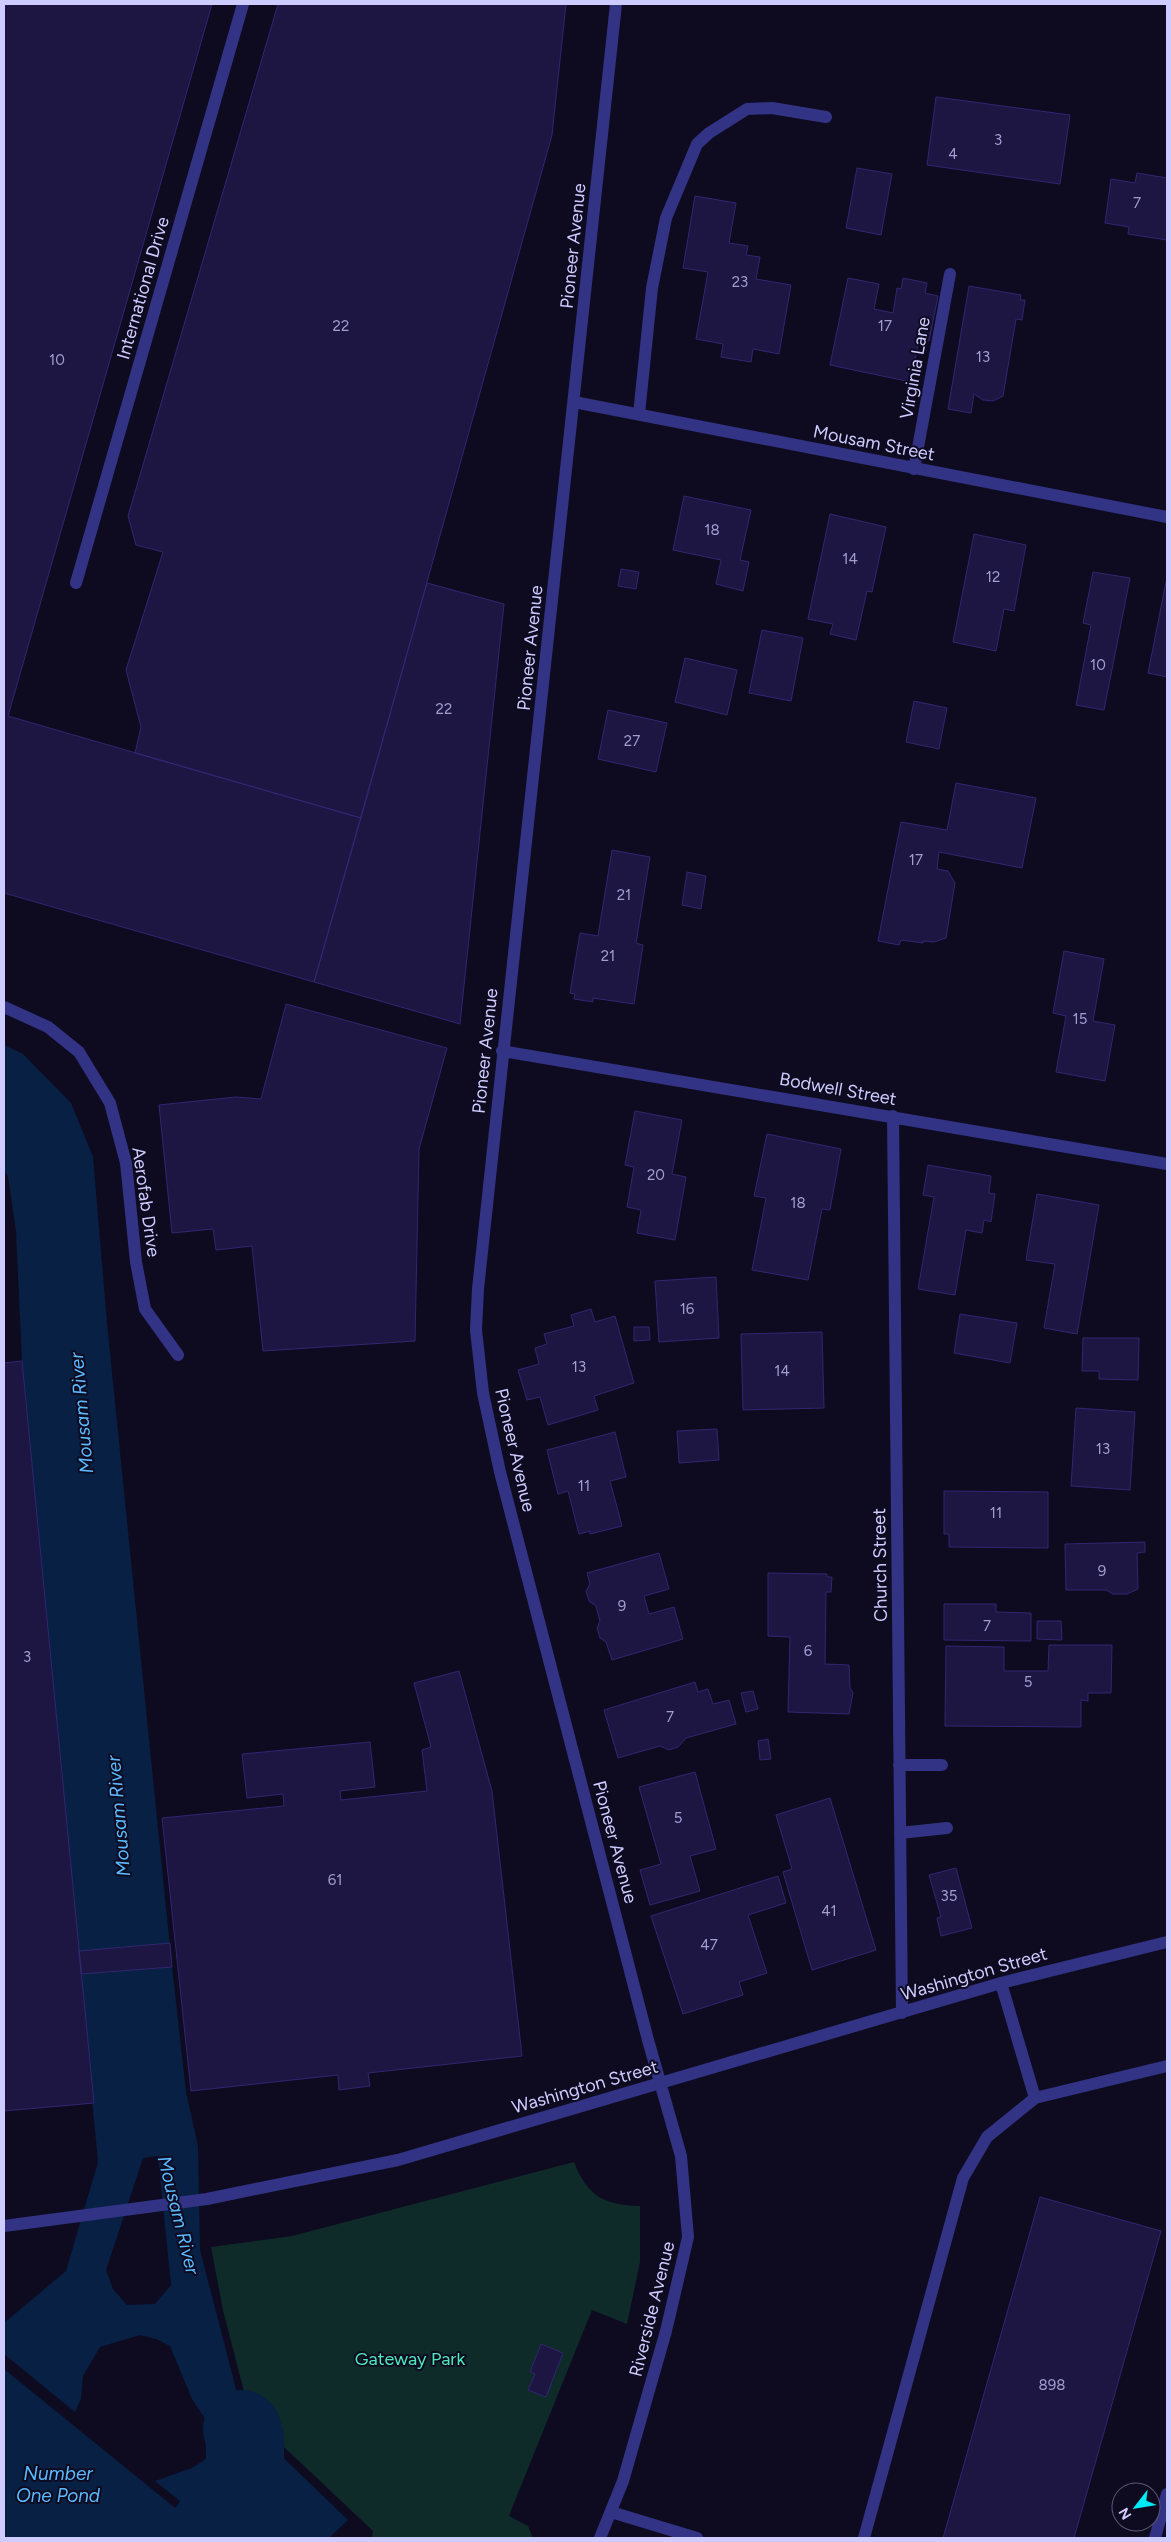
<svg xmlns="http://www.w3.org/2000/svg" width="1171" height="2542" viewBox="0 0 1171 2542" font-family="Figtree,sans-serif">
<style>
.green{fill:#0e2b29}
.water{fill:#072044;fill-rule:evenodd}
.lines{fill:none;stroke-linecap:round;stroke-linejoin:round}
.river{stroke:#072044;stroke-width:78}
.building{fill:#1d1643;stroke:#312671}
.minor{stroke:#323384;stroke-width:12}
.labels{text-anchor:middle;stroke-width:4;stroke-linejoin:round;paint-order:stroke}
.number-label{font-size:15px;fill:#a29ed0}
.street-label{font-size:18px;fill:#cecbff;stroke:#0e0b21}
.park-label{font-size:18px;fill:#4ee8ba;stroke:#0e0b21}
.water-label{font-size:19px;font-style:italic;fill:#59baff;stroke:#0e0b21}
</style>
<rect width="100%" height="100%" fill="#0e0b21"/>
<!-- green -->
<path class="green" d="M574,2162c13,34 30,43 66,44v56l-13,62 -35,-14 -82,203 -1,3 19,10 5,12h-161l1,-7 -123,-116 -27,-105 -12,-63 81,-11z"/>
<!-- water -->
<path class="water" d="M4,1045l19,9 48,49 22,54 14,166 65,644 14,125 12,54 2,104 44,170 104,100 -19,18h-103l-71,-57 37,-13 17,-11 5,-11 -1,-15 -21,-32 -22,-53 -14,-7 -16,-4 -40,12 -17,29 -2,23 -6,13 -71,-58v-31l62,-52 32,-109 -76,-801 -6,-130 -8,-55 -4,-5zM158,2156l13,129 -16,19 -28,1 -14,-16 -7,-19 37,-112z
M4,2369l202,164 6,5h-208z"/>
<g class="lines">
<!-- river -->
<path class="river" d="M200,2538l6,-5 39,-64v-30l-3,-10"/>
</g>
<!-- building -->
<path class="building" d="M4,4h208l-204,712 353,102 -47,164 -310,-89z
M278,4h288l-14,131 -191,683 -226,-65 6,-26 -15,-57 37,-118 -27,-7 -8,-29z
M936,97l134,18 -10,69 -133,-19z
M857,168l35,6 -11,61 -35,-7z
M1137,173l30,5v62l-39,-6 1,-7 -24,-4 6,-44 24,4z
M695,196l41,7 -7,40 19,3 -2,9 14,2 -4,22 35,6 -12,69 -26,-5 -2,13 -30,-5 2,-13 -27,-5 12,-67 -25,-4z
M848,278l31,6 -5,25 19,4 4,-25 4,1 2,-11 24,5 -2,10 13,3 -9,45 -10,-2 -8,43 -81,-17z
M969,286l52,9 -1,5h5l-3,20 -6,-1 -13,77 -10,5 -10,-1 -9,-6 -3,19 -23,-4z
M684,496l67,14 -11,50 9,2 -6,29 -27,-7 5,-24 -48,-10z
M830,514l56,13 -14,65 -5,-1 -11,49 -26,-6 3,-10 -25,-5z
M974,534l52,11 -12,66 -10,-2 -8,42 -43,-9z
M621,569l18,3 -3,17 -18,-3z
M1093,572l37,6 -26,132 -28,-5 15,-80 -8,-2z
M1167,577v100l-19,-4z
M427,583l77,21 -44,420 -146,-42z
M762,630l41,8 -12,63 -42,-8z
M685,658l52,12 -10,45 -52,-13z
M914,701l33,7 -8,41 -33,-7z
M608,710l59,13 -11,49 -58,-13z
M956,783l80,15 -14,70 -83,-16 -2,17 11,2 7,12 -9,55 -12,4 -11,-1v2l-22,-3 -2,5 -21,-4 23,-119 46,8z
M612,850l38,7 -14,86 7,2 -9,59 -41,-6v4l-19,-3 1,-5 -5,-1 10,-60 18,3z
M687,872l19,4 -5,33 -19,-4z
M1064,951l40,8 -11,62 22,4 -10,56 -49,-9 10,-56 -13,-3z
M286,1004l161,44 -28,101 -4,192 -152,10 -11,-105 -36,4 -3,-21 -41,4 -13,-128 77,-8 25,2z
M635,1111l47,9 -10,54 14,3 -11,63 -38,-7 4,-23 -14,-3 7,-40 -9,-2z
M767,1134l74,15 -11,61 -8,-1 -14,71 -56,-10 14,-72 -12,-2z
M928,1165l63,11 -2,17 6,1 -4,28 -7,-2 -2,13 -16,-3 -11,65 -37,-6 16,-92 -11,-2z
M1037,1194l62,11 -22,129 -33,-6 11,-64 -29,-4z
M716,1277l3,61 -60,4 -4,-61z
M591,1309l4,13 20,-6 19,67 -40,13 4,14 -50,15 -8,-28 -13,3 -9,-30 21,-6 -4,-16 12,-4 -3,-10 30,-8 -3,-11z
M960,1314l57,9 -7,40 -56,-10z
M634,1327h15l1,13 -16,1z
M822,1332l2,76 -81,2 -2,-76z
M1083,1338h56l-1,42 -39,-1v-8h-17z
M22,1361l72,742 -90,8v-748z
M1076,1408l59,4 -5,78 -59,-4z
M717,1429l2,31 -40,3 -2,-32z
M615,1432l11,45 -16,4 12,45 -32,8v-3l-11,3 -11,-43 -10,3 -11,-44z
M944,1491l104,1v56l-99,-1v-13h-5z
M1145,1542v10l-8,1 1,36 -11,5h-14l-7,-4h-40l-1,-46z
M659,1553l10,36 -25,7 5,18 25,-7 9,32 -71,21 -6,-18 -6,-4 -3,-10 3,-7 -4,-15 -7,-5 -3,-10 4,-7 -3,-11z
M768,1573l59,1v3h5l-1,15h-5l-1,72 24,1 1,23 3,5 -4,21 -61,-2 2,-75 -22,-1z
M944,1604h52v8l35,1v28l-87,-1z
M1037,1621h24l1,19 -25,-1z
M1049,1645h63l-1,48h-23v8l-7,-1v27l-136,-1 1,-80 58,1v24h44z
M459,1671l33,120 30,265 -154,17 2,13 -31,4 -1,-15 -147,16 -29,-273 122,-12 -1,-12 -36,4 -5,-44 128,-12 5,45 -35,4 1,9 86,-9 -5,-41 9,-3 -17,-64z
M695,1682l3,10 10,-3 5,15 16,-4 7,24 -50,14 -8,9 -9,3 -9,-4 -42,12 -14,-48z
M753,1691l5,18 -12,3 -5,-19z
M768,1739l3,20 -11,1 -2,-19z
M695,1772l21,77 -26,7 10,35 -50,14 -10,-35 21,-6 -22,-77z
M830,1798l46,152 -64,20 -29,-98 9,-3 -16,-54z
M956,1868l16,60 -31,8 -4,-18 4,-1 -12,-42z
M778,1876l8,27 -38,12 19,58 -28,9 4,13 -60,19 -32,-98z
M170,1943l2,24 -91,7 -2,-23z
M1040,2197l121,34 -87,307h-131z
M541,2344l22,9 -17,44 -18,-7 7,-16 -5,-2z"/>
<g class="lines">
<!-- minor -->
<path class="minor" d="M574,402l593,115
M639,414l13,-126 14,-70 31,-74 12,-11 38,-24 25,-1 54,9
M914,469l36,-195
M76,583l167,-579
M4,1007l44,20 31,25 31,51 16,60 10,99 9,47 33,46
M502,1051l665,113
M893,1116l9,897
M899,1765h43
M900,1833l47,-5
M1001,1983l34,115
M4,2226l203,-27 191,-39 603,-177 166,-41
M611,2512l86,26
M600,2538l23,-57 43,-150 22,-94 -7,-81 -33,-116 -148,-568 -17,-79 -7,-63 2,-41 138,-1285
M864,2538l99,-360 24,-41 48,-39 132,-32
M1155,2538l12,-44"/>
</g>
<g class="labels">
<!-- number labels -->
<g class="number-label">
<text x="998" y="145">3</text>
<text x="953" y="159">4</text>
<text x="1137" y="208">7</text>
<text x="740" y="287">23</text>
<text x="341" y="331">22</text>
<text x="885" y="331">17</text>
<text x="983" y="362">13</text>
<text x="57" y="365">10</text>
<text x="712" y="535">18</text>
<text x="850" y="564">14</text>
<text x="993" y="582">12</text>
<text x="1098" y="670">10</text>
<text x="444" y="714">22</text>
<text x="632" y="746">27</text>
<text x="916" y="865">17</text>
<text x="624" y="900">21</text>
<text x="608" y="961">21</text>
<text x="1080" y="1024">15</text>
<text x="656" y="1180">20</text>
<text x="798" y="1208">18</text>
<text x="687" y="1314">16</text>
<text x="579" y="1372">13</text>
<text x="782" y="1376">14</text>
<text x="1103" y="1454">13</text>
<text x="584" y="1491">11</text>
<text x="996" y="1518">11</text>
<text x="1102" y="1576">9</text>
<text x="622" y="1611">9</text>
<text x="987" y="1631">7</text>
<text x="808" y="1656">6</text>
<text x="27" y="1662">3</text>
<text x="1028" y="1687">5</text>
<text x="670" y="1722">7</text>
<text x="678" y="1823">5</text>
<text x="335" y="1885">61</text>
<text x="949" y="1901">35</text>
<text x="829" y="1916">41</text>
<text x="709" y="1950">47</text>
<text x="1052" y="2390">898</text>
</g>
<!-- street labels -->
<g class="street-label">
<text transform="translate(573 246) rotate(-84)" y="6">Pioneer Avenue</text>
<text transform="translate(143 288) rotate(-74)" y="6">International Drive</text>
<text transform="translate(915 368) rotate(-80)" y="6">Virginia Lane</text>
<text transform="translate(874 443) rotate(11)" y="6">Mousam Street</text>
<text transform="translate(530 648) rotate(-84)" y="6">Pioneer Avenue</text>
<text transform="translate(485 1051) rotate(-84)" y="6">Pioneer Avenue</text>
<text transform="translate(838 1089) rotate(10)" y="6">Bodwell Street</text>
<text transform="translate(146 1202) rotate(82)" y="6">Aerofab Drive</text>
<text transform="translate(515 1450) rotate(77)" y="6">Pioneer Avenue</text>
<text transform="translate(880 1565) rotate(-91)" y="6">Church Street</text>
<text transform="translate(615 1842) rotate(75)" y="6">Pioneer Avenue</text>
<text transform="translate(974 1974) rotate(-16)" y="6">Washington Street</text>
<text transform="translate(585 2087) rotate(-16)" y="6">Washington Street</text>
<text transform="translate(652 2309) rotate(-76)" y="6">Riverside Avenue</text>
</g>
<!-- park labels -->
<g class="park-label">
<text x="410" y="2365">Gateway Park</text>
</g>
<!-- water labels -->
<g class="water-label">
<text transform="translate(81 1413) rotate(-95)" y="7">Mousam River</text>
<text transform="translate(118 1816) rotate(-95)" y="7">Mousam River</text>
<text transform="translate(179 2215) rotate(76)" y="7">Mousam River</text>
<text x="58" y="2480">Number<tspan x="58" dy="22">One Pond</tspan></text>
</g>
</g>
<!-- border -->
<rect width="1171" height="2542" fill="none" stroke="#cecbff" stroke-width="10"/>
<!-- north arrow -->
<g transform="translate(1136 2507) rotate(239)"><circle r="24" fill="#0e0b21" stroke="#5b587a"/>
<path d="M0-4L9 19L0 12L-9 19Z" fill="#00e9f6"/>
<text y="-8" font-size="14" font-weight="bold" text-anchor="middle" fill="#cecbff">N</text>
</g>
</svg>
